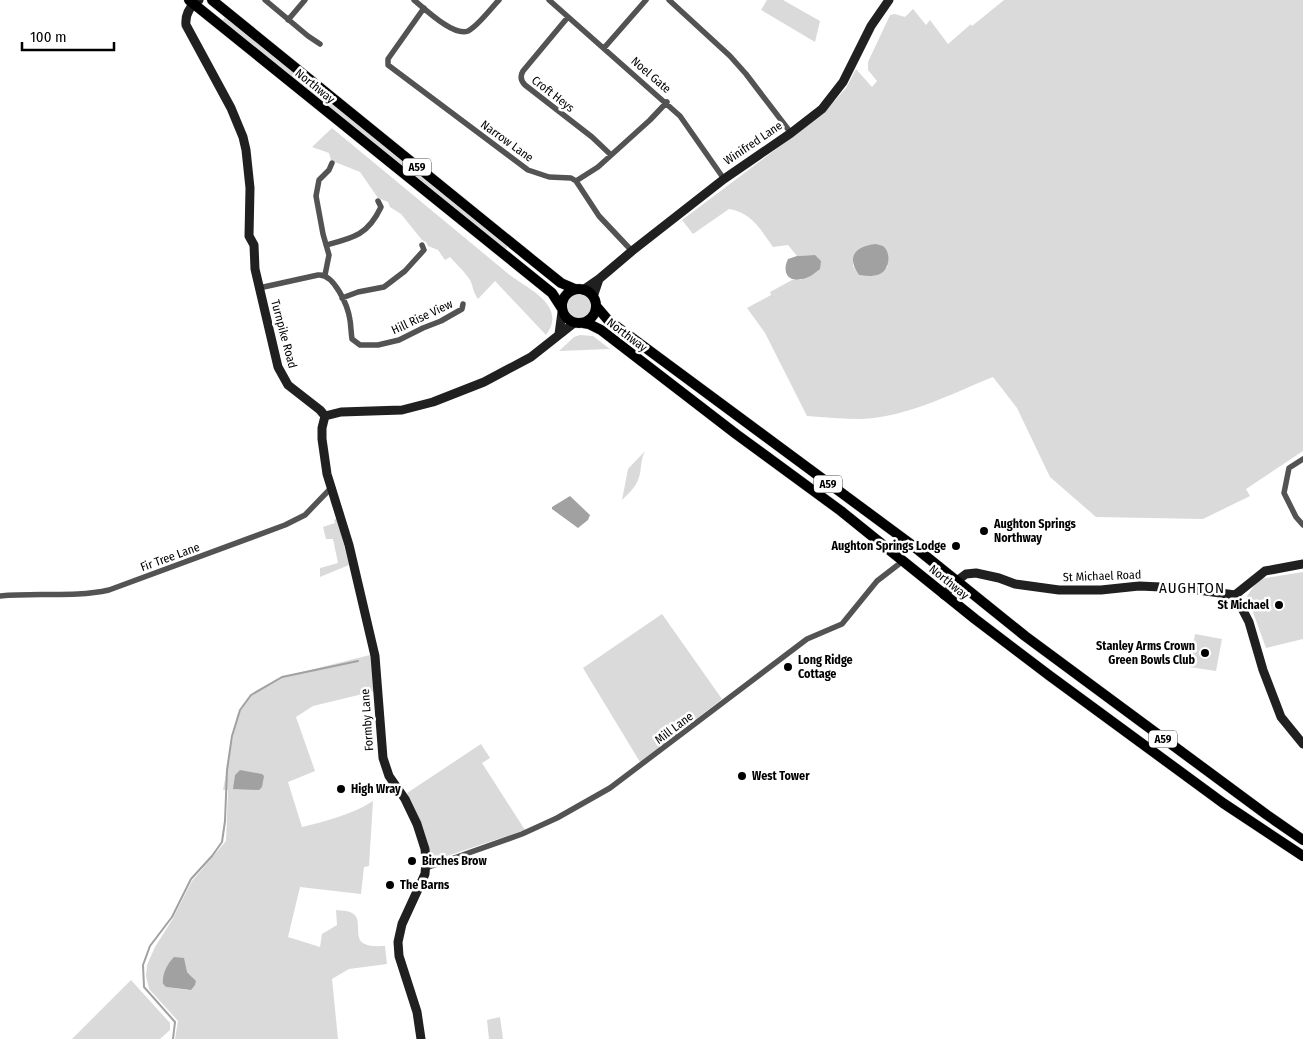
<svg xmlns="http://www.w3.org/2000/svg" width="1303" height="1039" viewBox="0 0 1303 1039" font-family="'Fira Sans Condensed',sans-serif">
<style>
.green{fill:#dadada;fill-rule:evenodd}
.water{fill:#a1a1a1}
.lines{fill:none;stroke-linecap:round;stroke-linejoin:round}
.stream{stroke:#a1a1a1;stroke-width:2}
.highway-casing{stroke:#dbdbdb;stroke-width:11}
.street{stroke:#535353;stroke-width:5.5}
.secondary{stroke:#202020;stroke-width:9}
.highway{stroke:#000;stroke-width:10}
.poi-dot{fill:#000;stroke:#fff;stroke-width:2}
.labels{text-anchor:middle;stroke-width:5;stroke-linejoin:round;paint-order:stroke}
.shield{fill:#fff;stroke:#4c4c4c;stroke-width:1}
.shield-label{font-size:11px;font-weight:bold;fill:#000}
.street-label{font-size:12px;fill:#000;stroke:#fff}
.poi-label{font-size:12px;font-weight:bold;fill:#000;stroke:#fff;text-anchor:start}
.quarter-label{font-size:15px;letter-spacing:1px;fill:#000;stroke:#fff}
</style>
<rect width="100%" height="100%" fill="#fff"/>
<!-- green -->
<path class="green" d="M767,0h16l37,21 -5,21 -54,-32z
M1004,0h299v451l-57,38 4,7 -47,23 -107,-2 -46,-40 -33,-69 -24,-31c-40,16 -88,41 -132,42 -18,0 -36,-2 -54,-3l-42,-83 -18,-25 24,-13 -1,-3 22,-12h9l14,-25 -18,1 -9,-11 -15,2c-12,-17 -22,-35 -44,-38l-36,25 -11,-14 114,-86 33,-27 17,-19 10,-19 16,18 5,-6 -9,-11v-8l22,-47 5,-1 10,3 8,-8 13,16 4,-5 18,24 23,-20 1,2zM853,257l35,9c-9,11 -15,11 -29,9l-6,-9z
M226,16l283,229 -4,5 -283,-229z
M332,128l179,148c20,14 56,31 35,59l-51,-54 -17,18c-6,-9 -4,-11 -8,-19 -5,-8 -13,-15 -20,-23l-5,3 -7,-10 -10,-4 -2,-4 -4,-2 -21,-26 -11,-7 -2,-5 -10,-4 -18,-26 -25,-10 -4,-2 -2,-7 -17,-6z
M566 306a13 13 0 1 1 26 0a13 13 0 1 1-26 0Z
M580,335l13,1 17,13 -51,2 15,-14z
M645,451c-5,9 -3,20 -7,29 -3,8 -10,14 -16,20l6,-31z
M337,518l12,47 -29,12v-9l18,-5 -5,-24h-7l-3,-12 12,-4 -1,-3z
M1303,572v67l-37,9 -19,-52 12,-17z
M662,614l60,85 -82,63 -57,-94z
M1195,634l27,5 -6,32 -27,-4z
M374,654l1,37 -62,15 -17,11 19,54 -27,11 14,45c24,-6 49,-12 71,-26l-4,65 -5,1 -3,27 -61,-7 -12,50 32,10 2,-13 15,-9 -1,-15c5,1 11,0 16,3 12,6 0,26 13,31 5,3 14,2 20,2l2,18 -38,5 -17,10 6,60h-163l3,-18 -29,-32 -3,-13 1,-11 8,-18 17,-27 20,-39 34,-40 2,-51h-5l14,-74 14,-21 31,-18zM187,972l5,5 -4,13 -22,-3 -3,-3 1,-10z
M481,744l9,14 -8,5 43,67 -93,31c-5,-26 -13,-44 -25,-68z
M131,980l39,43v7l-10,9h-88z
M500,1017l3,22h-14l-2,-19z"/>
<!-- water -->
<path class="water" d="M876,244c2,1 5,1 7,2 9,7 6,24 -3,28 -7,3 -14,2 -21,1 -13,-18 -4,-29 17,-31z
M815,255l6,6 -1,8c-5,4 -11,9 -18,10 -15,4 -20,-8 -14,-20l9,-3z
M570,496l20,19 -2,5 -10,8 -26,-19v-2z
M240,770l22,4 2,2 -2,11 -3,3 -26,-1 2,-14z
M174,957l10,1 3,14 9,9 -1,4 -4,5 -25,-3 -3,-3c-1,-10 4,-20 11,-27z"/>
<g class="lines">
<!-- stream -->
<path class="stream" d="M173,1039l2,-17 -31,-35 -1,-22 7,-19 22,-29 19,-38 21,-23 10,-14 3,-21 2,-51 5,-34 8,-26 11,-15 31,-18 76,-16"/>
<defs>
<path id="highway" d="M189,0l363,293 9,14
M212,0l313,254 36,29 14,6
M562 306a17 17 0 1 1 34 0a17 17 0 1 1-34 0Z
M596,306l12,14 304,225 113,91 242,179 36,25
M583,323l6,1 12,6 135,104 105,77 134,108 75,57 173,127 80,53"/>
</defs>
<!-- highway casing -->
<use href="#highway" class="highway-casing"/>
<!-- street -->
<path class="street" d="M265,0l43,36 12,8
M414,0c11,9 40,37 54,31 10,-5 23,-23 31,-31
M549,0l131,116 44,63
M669,0l61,56 16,18 45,59
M424,8l-36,51v6l140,105 21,7 22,1 5,3 23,35 33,35
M568,17l-45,54c-3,5 -2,10 2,14l67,52 19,18
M288,20l17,-20
M604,48l42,-48
M576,181l22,-14 52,-47 17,-18
M326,245c27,-7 42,-10 55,-38l-3,-6
M325,275l4,-20 -6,-21 -7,-38 3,-16 10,-10 3,-7
M259,288l59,-13c16,-2 30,31 32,45 1,6 1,13 2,19l8,6h18l21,-5 24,-12 18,-7 21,-12 1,-5
M342,298l16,-6 26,-5 21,-16 19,-21 -2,-5
M1303,459l-14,9 -5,25 12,24 7,8
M0,596c37,-4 73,2 109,-6l176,-65 20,-10 26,-27
M426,868l96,-34 35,-16 53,-30 197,-149 35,-15 35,-43 22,-17 2,-6"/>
<!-- secondary -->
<path class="secondary" d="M199,0c-9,6 -14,15 -13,25l45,83 12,29 3,13 4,38 -1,48 5,9 1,24 23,98 10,18 32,25 5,6
M583,290l16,-11 33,-28 92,-72 67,-46 31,-24 21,-27 28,-56 18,-26
M593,297l6,-18
M559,334l3,-22
M325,416l-3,12v11l5,35 22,71 26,111 8,102 6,18 16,23 12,25 8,25 1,12 -1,13 -23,50 -4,18 1,14 18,56 4,27
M325,416l16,-4 61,-2 31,-8 51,-20 47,-25 43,-34
M944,595l14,-15 8,-6 10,-1 23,5 16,6 44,6h42l38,-4 44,2 52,7 14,27 14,48 18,47 22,27
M1235,595l30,-24 38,-7"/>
<!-- highway -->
<use href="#highway" class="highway"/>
</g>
<!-- markers -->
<g class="poi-dot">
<circle cx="984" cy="531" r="5"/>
<circle cx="956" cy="546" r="5"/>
<circle cx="1279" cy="605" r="5"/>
<circle cx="1205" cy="653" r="5"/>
<circle cx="788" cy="667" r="5"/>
<circle cx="742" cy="776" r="5"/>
<circle cx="341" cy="789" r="5"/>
<circle cx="412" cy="861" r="5"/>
<circle cx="390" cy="885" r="5"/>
</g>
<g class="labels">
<!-- shield labels -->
<g class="shield">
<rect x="403" y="158.5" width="28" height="17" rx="4"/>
<rect x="814" y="475.5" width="28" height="17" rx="4"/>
<rect x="1149" y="730.5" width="28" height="17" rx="4"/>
</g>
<g class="shield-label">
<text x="417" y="171">A59</text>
<text x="828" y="488">A59</text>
<text x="1163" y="743">A59</text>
</g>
<!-- street labels -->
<g class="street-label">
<text transform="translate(651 75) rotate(41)" y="4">Noel Gate</text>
<text transform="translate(315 86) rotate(39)" y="4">Northway</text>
<text transform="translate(553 94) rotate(38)" y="4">Croft Heys</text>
<text transform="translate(507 141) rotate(36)" y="4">Narrow Lane</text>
<text transform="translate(753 143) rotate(-34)" y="4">Winifred Lane</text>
<text transform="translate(422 317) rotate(-25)" y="4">Hill Rise View</text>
<text transform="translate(284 334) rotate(75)" y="4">Turnpike Road</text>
<text transform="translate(627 335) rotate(37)" y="4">Northway</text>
<text transform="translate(170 557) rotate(-20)" y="4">Fir Tree Lane</text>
<text transform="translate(1102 576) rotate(-2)" y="4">St Michael Road</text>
<text transform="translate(949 582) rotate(39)" y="4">Northway</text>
<text transform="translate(367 720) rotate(-94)" y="4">Formby Lane</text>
<text transform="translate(674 728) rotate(-37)" y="4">Mill Lane</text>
</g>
<!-- poi labels -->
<g class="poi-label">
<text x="994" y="528">Aughton Springs<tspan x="994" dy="14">Northway</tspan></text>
<text x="946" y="550" text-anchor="end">Aughton Springs Lodge</text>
<text x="1269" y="609" text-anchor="end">St Michael</text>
<text x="1195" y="650" text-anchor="end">Stanley Arms Crown<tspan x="1195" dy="14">Green Bowls Club</tspan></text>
<text x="798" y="664">Long Ridge<tspan x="798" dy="14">Cottage</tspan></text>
<text x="752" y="780">West Tower</text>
<text x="351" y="793">High Wray</text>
<text x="422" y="865">Birches Brow</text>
<text x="400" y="889">The Barns</text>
</g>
<!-- quarter labels -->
<g class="quarter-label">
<text x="1192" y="593">AUGHTON</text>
</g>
</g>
<!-- scale -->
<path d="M22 42v8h92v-8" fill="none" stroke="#000000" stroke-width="2.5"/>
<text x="30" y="42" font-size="15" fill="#000000" stroke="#ffffff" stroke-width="4" paint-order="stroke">100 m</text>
</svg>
